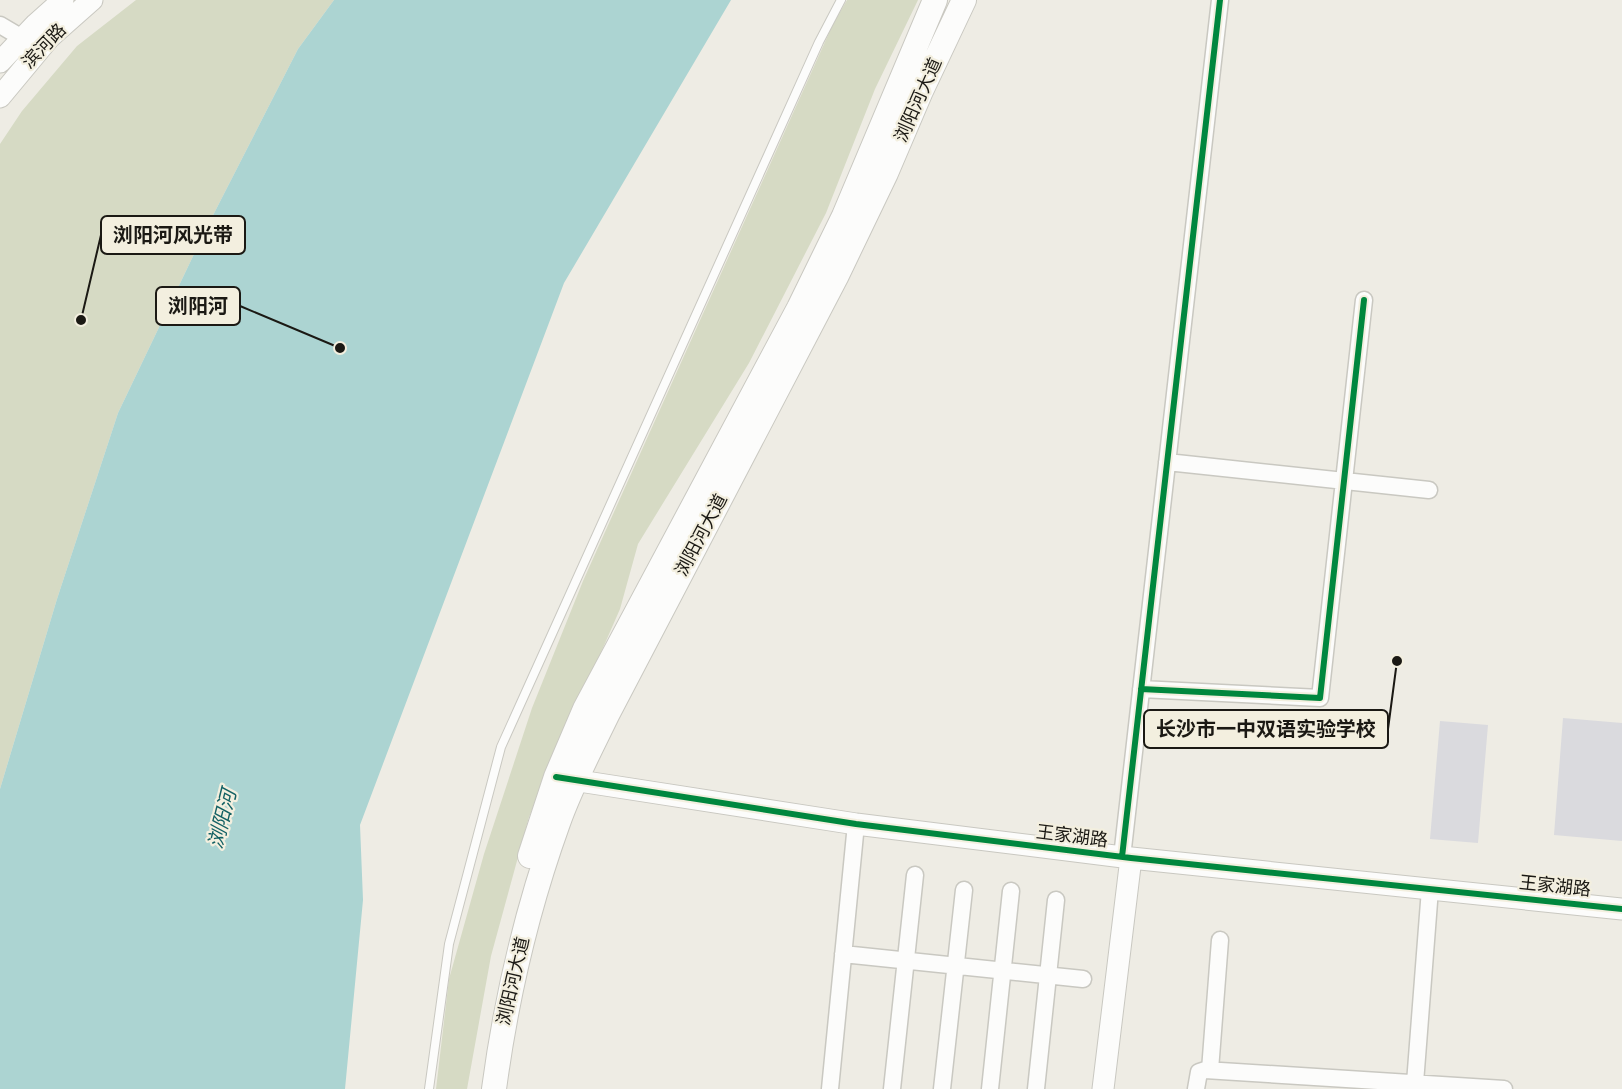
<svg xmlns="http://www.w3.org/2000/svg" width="1622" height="1089" viewBox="0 0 1622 1089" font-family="Manrope,'Noto Sans SC',sans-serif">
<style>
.green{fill:#d6dac4}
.water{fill:#acd4d2}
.building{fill:#dadade}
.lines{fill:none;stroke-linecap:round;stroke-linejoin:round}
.service-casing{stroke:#c9c8c1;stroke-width:10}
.minor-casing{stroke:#c9c8c1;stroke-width:19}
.tertiary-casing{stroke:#c9c8c1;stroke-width:23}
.secondary-casing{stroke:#c9c8c1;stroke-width:26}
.service{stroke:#fcfcfb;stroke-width:8}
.minor{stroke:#fcfcfb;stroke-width:16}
.tertiary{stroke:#fcfcfb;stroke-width:21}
.secondary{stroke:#fcfcfb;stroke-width:24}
.cycleway-casing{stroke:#f3efdf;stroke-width:10}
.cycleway{stroke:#00873e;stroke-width:6}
.labels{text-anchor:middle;stroke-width:4.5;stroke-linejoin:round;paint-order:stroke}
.street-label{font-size:18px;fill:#1b1914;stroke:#f3efdf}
.water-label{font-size:20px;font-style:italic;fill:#136164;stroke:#f3efdf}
.leader{fill:none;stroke:#1b1914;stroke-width:2}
.callout-dot{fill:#1b1914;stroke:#f3efdf;stroke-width:2}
.callout{fill:#f3efdf;stroke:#1b1914;stroke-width:2}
.callout-label{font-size:20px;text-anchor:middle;font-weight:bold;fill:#1b1914}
</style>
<rect width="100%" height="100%" fill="#eeece4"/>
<!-- green -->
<path class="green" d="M136,0h198l-36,49 -91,178 -89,186 -61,186 -57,190v-645l22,-33 55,-65z
M847,0h71l-43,89 -49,124 -77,150 -111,181 -18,65 -91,208 -38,139 -24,133h-31l13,-110 35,-125 48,-146 51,-127 250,-557z"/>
<!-- water -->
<path class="water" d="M334,0h397l-167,283 -204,542 3,75 -18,189h-345v-300l57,-190 61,-186 89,-186 91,-178z"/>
<!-- building -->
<path class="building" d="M1563,718l59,5v118l-68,-6z
M1440,721l48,4 -10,118 -48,-4z"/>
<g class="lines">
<defs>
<path id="service" d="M429,1089l20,-145 52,-197 318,-705 22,-42"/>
<path id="minor" d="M0,25l22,13 8,10
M1167,462l262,28
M1141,689l179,9 44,-398
M1122,857l98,-857
M843,954l240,25
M1210,1070l10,-130
M830,1089l26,-265
M892,1089l23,-214
M942,1089l22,-199
M990,1089l21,-198
M1036,1089l20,-189
M1196,1089l3,-17 6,-2 299,19
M1416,1089l-1,-6 15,-194"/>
<path id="tertiary" d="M0,62l36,-38 27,-24
M0,97l49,-59 43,-38
M560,778l296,46 275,34 491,51
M1103,1089l28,-231"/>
<path id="secondary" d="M530,856l26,-79 29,-68 214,-401 45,-92 91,-216
M494,1089c12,-90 33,-180 64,-266 13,-37 32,-73 49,-108l229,-438 50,-104 35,-82 43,-91"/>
</defs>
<!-- service casing -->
<use href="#service" class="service-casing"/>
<!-- minor casing -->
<use href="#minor" class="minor-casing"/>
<!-- tertiary casing -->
<use href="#tertiary" class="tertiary-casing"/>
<!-- secondary casing -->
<use href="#secondary" class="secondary-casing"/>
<!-- service -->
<use href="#service" class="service"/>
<!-- minor -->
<use href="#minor" class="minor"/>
<!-- tertiary -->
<use href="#tertiary" class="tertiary"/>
<!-- secondary -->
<use href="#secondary" class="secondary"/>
<defs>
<path id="cycleway" d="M1141,689l179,9 44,-398
M556,777l300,47 275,34 491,51
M1122,857l98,-857"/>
</defs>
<!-- cycleway casing -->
<use href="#cycleway" class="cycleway-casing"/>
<!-- cycleway -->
<use href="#cycleway" class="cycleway"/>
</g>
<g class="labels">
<!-- street labels -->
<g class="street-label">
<text transform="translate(44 46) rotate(-46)" y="6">滨河路</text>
<text transform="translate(918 100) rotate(-66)" y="6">浏阳河大道</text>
<text transform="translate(701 535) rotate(-62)" y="6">浏阳河大道</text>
<text transform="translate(1072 836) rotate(7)" y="6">王家湖路</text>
<text transform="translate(1555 886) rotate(6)" y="6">王家湖路</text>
<text transform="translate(513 981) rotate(-77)" y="6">浏阳河大道</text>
</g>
<!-- water labels -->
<g class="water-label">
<text transform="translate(222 819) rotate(-76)" y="7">浏阳河</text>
</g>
</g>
<!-- callouts -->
<path class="leader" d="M81 320L101 235M340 348L240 306M1397 661L1388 729"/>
<g class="callout-dot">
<circle cx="81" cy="320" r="6"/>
<circle cx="340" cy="348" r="6"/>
<circle cx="1397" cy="661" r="6"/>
</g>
<g class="callout">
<rect x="101" y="216" width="144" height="38" rx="6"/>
<rect x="156" y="287" width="84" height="38" rx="6"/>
<rect x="1144" y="710" width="244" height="38" rx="6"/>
</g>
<g class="callout-label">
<text x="173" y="242">浏阳河风光带</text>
<text x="198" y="313">浏阳河</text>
<text x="1266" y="736">长沙市一中双语实验学校</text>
</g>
</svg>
